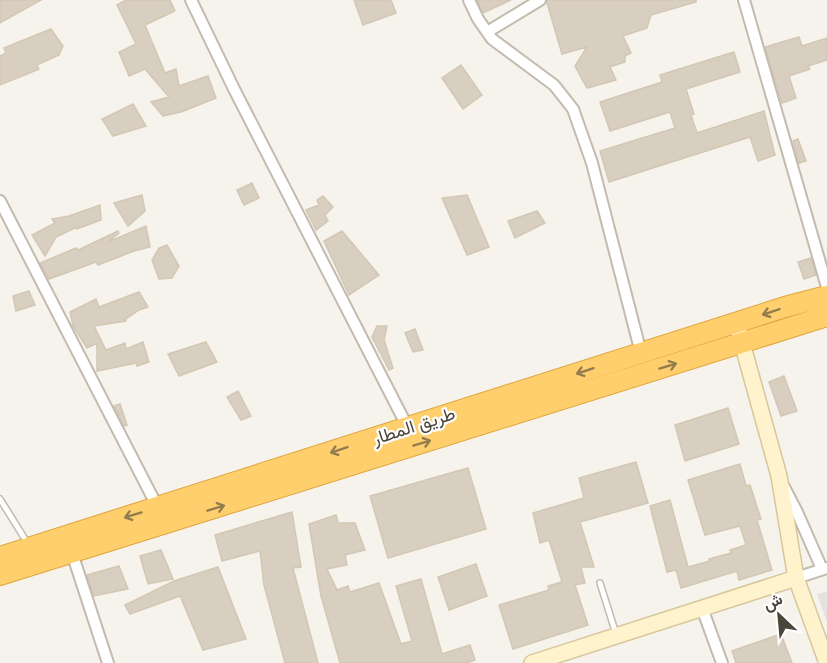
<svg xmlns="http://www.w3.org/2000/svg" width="827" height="663" viewBox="0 0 827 663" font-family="Lato,Vazirmatn,sans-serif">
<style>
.industrial{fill:#e6e2dd}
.building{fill:#d8cfc1;stroke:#d3c7b4;stroke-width:1.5}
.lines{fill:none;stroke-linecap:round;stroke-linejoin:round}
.lane-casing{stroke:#c2bbae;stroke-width:8}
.street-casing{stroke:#c2bbae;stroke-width:14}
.secondary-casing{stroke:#d6c79b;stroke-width:18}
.highway-casing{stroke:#e0a43c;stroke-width:22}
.lane{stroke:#fff;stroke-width:5}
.street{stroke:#fff;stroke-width:10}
.secondary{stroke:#fff3cd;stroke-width:15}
.highway{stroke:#ffcf6e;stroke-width:20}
.oneway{stroke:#937c4e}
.labels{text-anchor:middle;stroke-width:4.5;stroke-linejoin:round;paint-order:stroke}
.street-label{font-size:18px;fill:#4b4439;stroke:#fff}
</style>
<rect width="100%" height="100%" fill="#f6f3ec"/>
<!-- industrial -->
<path class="industrial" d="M827,591v31l-10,-28z"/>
<!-- building -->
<path class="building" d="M0,0h41l-41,23z
M126,0h44l5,11 -30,14 20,48 11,-4 3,17 29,-10 8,22 -35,14 -18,4 -12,-14 18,-5 -24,-28 -16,7 -10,-24 17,-8 -19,-39z
M354,0h37l5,13 -33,12z
M477,0h34l-28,13z
M547,0h149v2l-45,13 -4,13 -24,8 8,17 -6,3v6l-15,5 6,13 -29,8 -12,-22 12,-19 -25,7 -15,-51z
M51,29l12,17 -4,9 -22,10 2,4 -39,16v-29l6,-3 -2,-5z
M799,37l3,9 25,-8v22l-19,6 2,3 -21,7 7,22 -14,5 -17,-56z
M734,52l6,20 -54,17 8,25 -3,1 6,18 67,-22 11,44 -17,6 -8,-24 -141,45 -9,-31 75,-23 -5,-16 -60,19 -10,-29 62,-20 -2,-7z
M461,65l21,30 -19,14 -21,-31z
M133,104l13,22 -33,10 -11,-17z
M798,139l8,22 -7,2 -6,-22z
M252,183l7,15 -15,7 -7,-15z
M142,195l3,16 -17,15 -14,-23z
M467,195l22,52 -22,8 -25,-57z
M323,196l10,11 -8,8 3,6 -12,9 -10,-20 13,-5 -2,-5z
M100,205l1,15 -24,9v-2l-21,10 -11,19 -13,-21 23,-12 -3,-4 17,-3z
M537,211l8,12 -30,15 -7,-17z
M146,226l4,21 -16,4 -36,14 -2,-3 -47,17 -9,-16 36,-15 2,2 40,-19 1,2 -11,9z
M342,231l37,44 -30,20 -25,-54z
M167,245l12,21 -7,12 -13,1 -7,-19 7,-12z
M811,258l5,17 -12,4 -6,-17z
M29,291l6,14 -19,6 -3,-15z
M139,292l9,15 -9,3 -13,9v2l-32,5 12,24 19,-7 1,6 17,-7 6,20 -12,4 -1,-3 -39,8v-28l-10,5 -14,-22 -3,-14 26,-13 3,8z
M377,326h10l-3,14 9,28 -4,2 -17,-33z
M415,329l8,21 -10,2 -8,-19z
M206,342l11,20 -38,14 -11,-22z
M784,376l13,35 -16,5 -12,-34z
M238,391l13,25 -10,4 -14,-23z
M120,404l7,21 -3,1 -10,-20z
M728,408l11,36 -54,17 -10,-36z
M636,462l12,41 -68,19 14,45h-13l4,16 -10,2 13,40 -75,24 -14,-44 50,-15 -1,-4 14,-4 -13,-42 -9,3 -7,-30 51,-15 -5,-20z
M740,464l6,22 4,-1 11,34 -4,1 15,50 -33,10 -2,-9 -56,17 -5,-18 -9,2 -17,-66 20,-6 18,67 22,-6 -1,-2 22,-6 -1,-3 16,-5 -6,-19 -35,9 -17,-55z
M468,468l18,61 -98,29 -18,-62z
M292,512l9,55 -8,1 25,95h-33l-21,-78 -4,-34 -38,10 -7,-26z
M336,515l2,8h17l10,27 -20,5 2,10 -20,4 10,21 11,-4 2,6 29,-9 22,61 11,-3 -16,-55 25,-7 21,75 28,-9 5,15 -8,3h-127l-19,-67 -12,-72z
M161,550l12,29 -25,5 -8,-28z
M476,564l11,32 -38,14 -11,-33z
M119,566l9,23 -34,7 -7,-21z
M218,567l28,72 -43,11 -23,-54 -50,18 -5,-9 49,-24z
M781,634l11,29h-56l-4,-12z"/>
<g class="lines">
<defs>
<path id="lane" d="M0,499l28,45
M600,583l16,51"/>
<path id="street" d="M191,0l43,89 174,339
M469,0l9,19 14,20 62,46 19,24 19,54 49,190
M744,0l83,287
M487,32l53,-32
M0,201l158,307
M784,487l13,25 25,57
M72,553l36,110
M796,578l31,-10
M702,608l20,55"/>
<path id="secondary" d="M739,332l40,144 17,102 31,85
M532,663l264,-85"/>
<path id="highway" d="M0,557l785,-250 42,-11
M0,575l827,-259"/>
</defs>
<!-- lane casing -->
<use href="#lane" class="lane-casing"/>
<!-- street casing -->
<use href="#street" class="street-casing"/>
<!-- secondary casing -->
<use href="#secondary" class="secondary-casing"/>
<!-- highway casing -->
<use href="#highway" class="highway-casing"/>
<!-- lane -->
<use href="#lane" class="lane"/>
<!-- street -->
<use href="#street" class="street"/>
<!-- secondary -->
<use href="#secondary" class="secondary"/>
<!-- highway -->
<use href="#highway" class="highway"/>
</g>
<!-- one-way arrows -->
<defs><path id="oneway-shaft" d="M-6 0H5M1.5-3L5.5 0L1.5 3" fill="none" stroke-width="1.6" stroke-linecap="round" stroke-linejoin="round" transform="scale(1.5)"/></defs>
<g class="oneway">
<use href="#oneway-shaft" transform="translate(771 312) rotate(162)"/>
<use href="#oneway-shaft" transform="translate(668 366) rotate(-17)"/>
<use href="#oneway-shaft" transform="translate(585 371) rotate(162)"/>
<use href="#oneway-shaft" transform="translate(422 443) rotate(-17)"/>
<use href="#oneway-shaft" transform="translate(339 450) rotate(162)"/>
<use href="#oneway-shaft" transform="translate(216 508) rotate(-17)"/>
<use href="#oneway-shaft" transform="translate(133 515) rotate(163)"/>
</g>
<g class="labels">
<!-- street labels -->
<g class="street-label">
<text transform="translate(414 426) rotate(-18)" y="6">طريق المطار</text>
</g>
</g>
<!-- north arrow -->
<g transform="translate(779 615) rotate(334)" stroke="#ffffff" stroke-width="4.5" paint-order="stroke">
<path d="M0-4.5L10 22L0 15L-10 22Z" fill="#4b4439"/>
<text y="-9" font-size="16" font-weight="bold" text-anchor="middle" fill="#4b4439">ش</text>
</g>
</svg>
